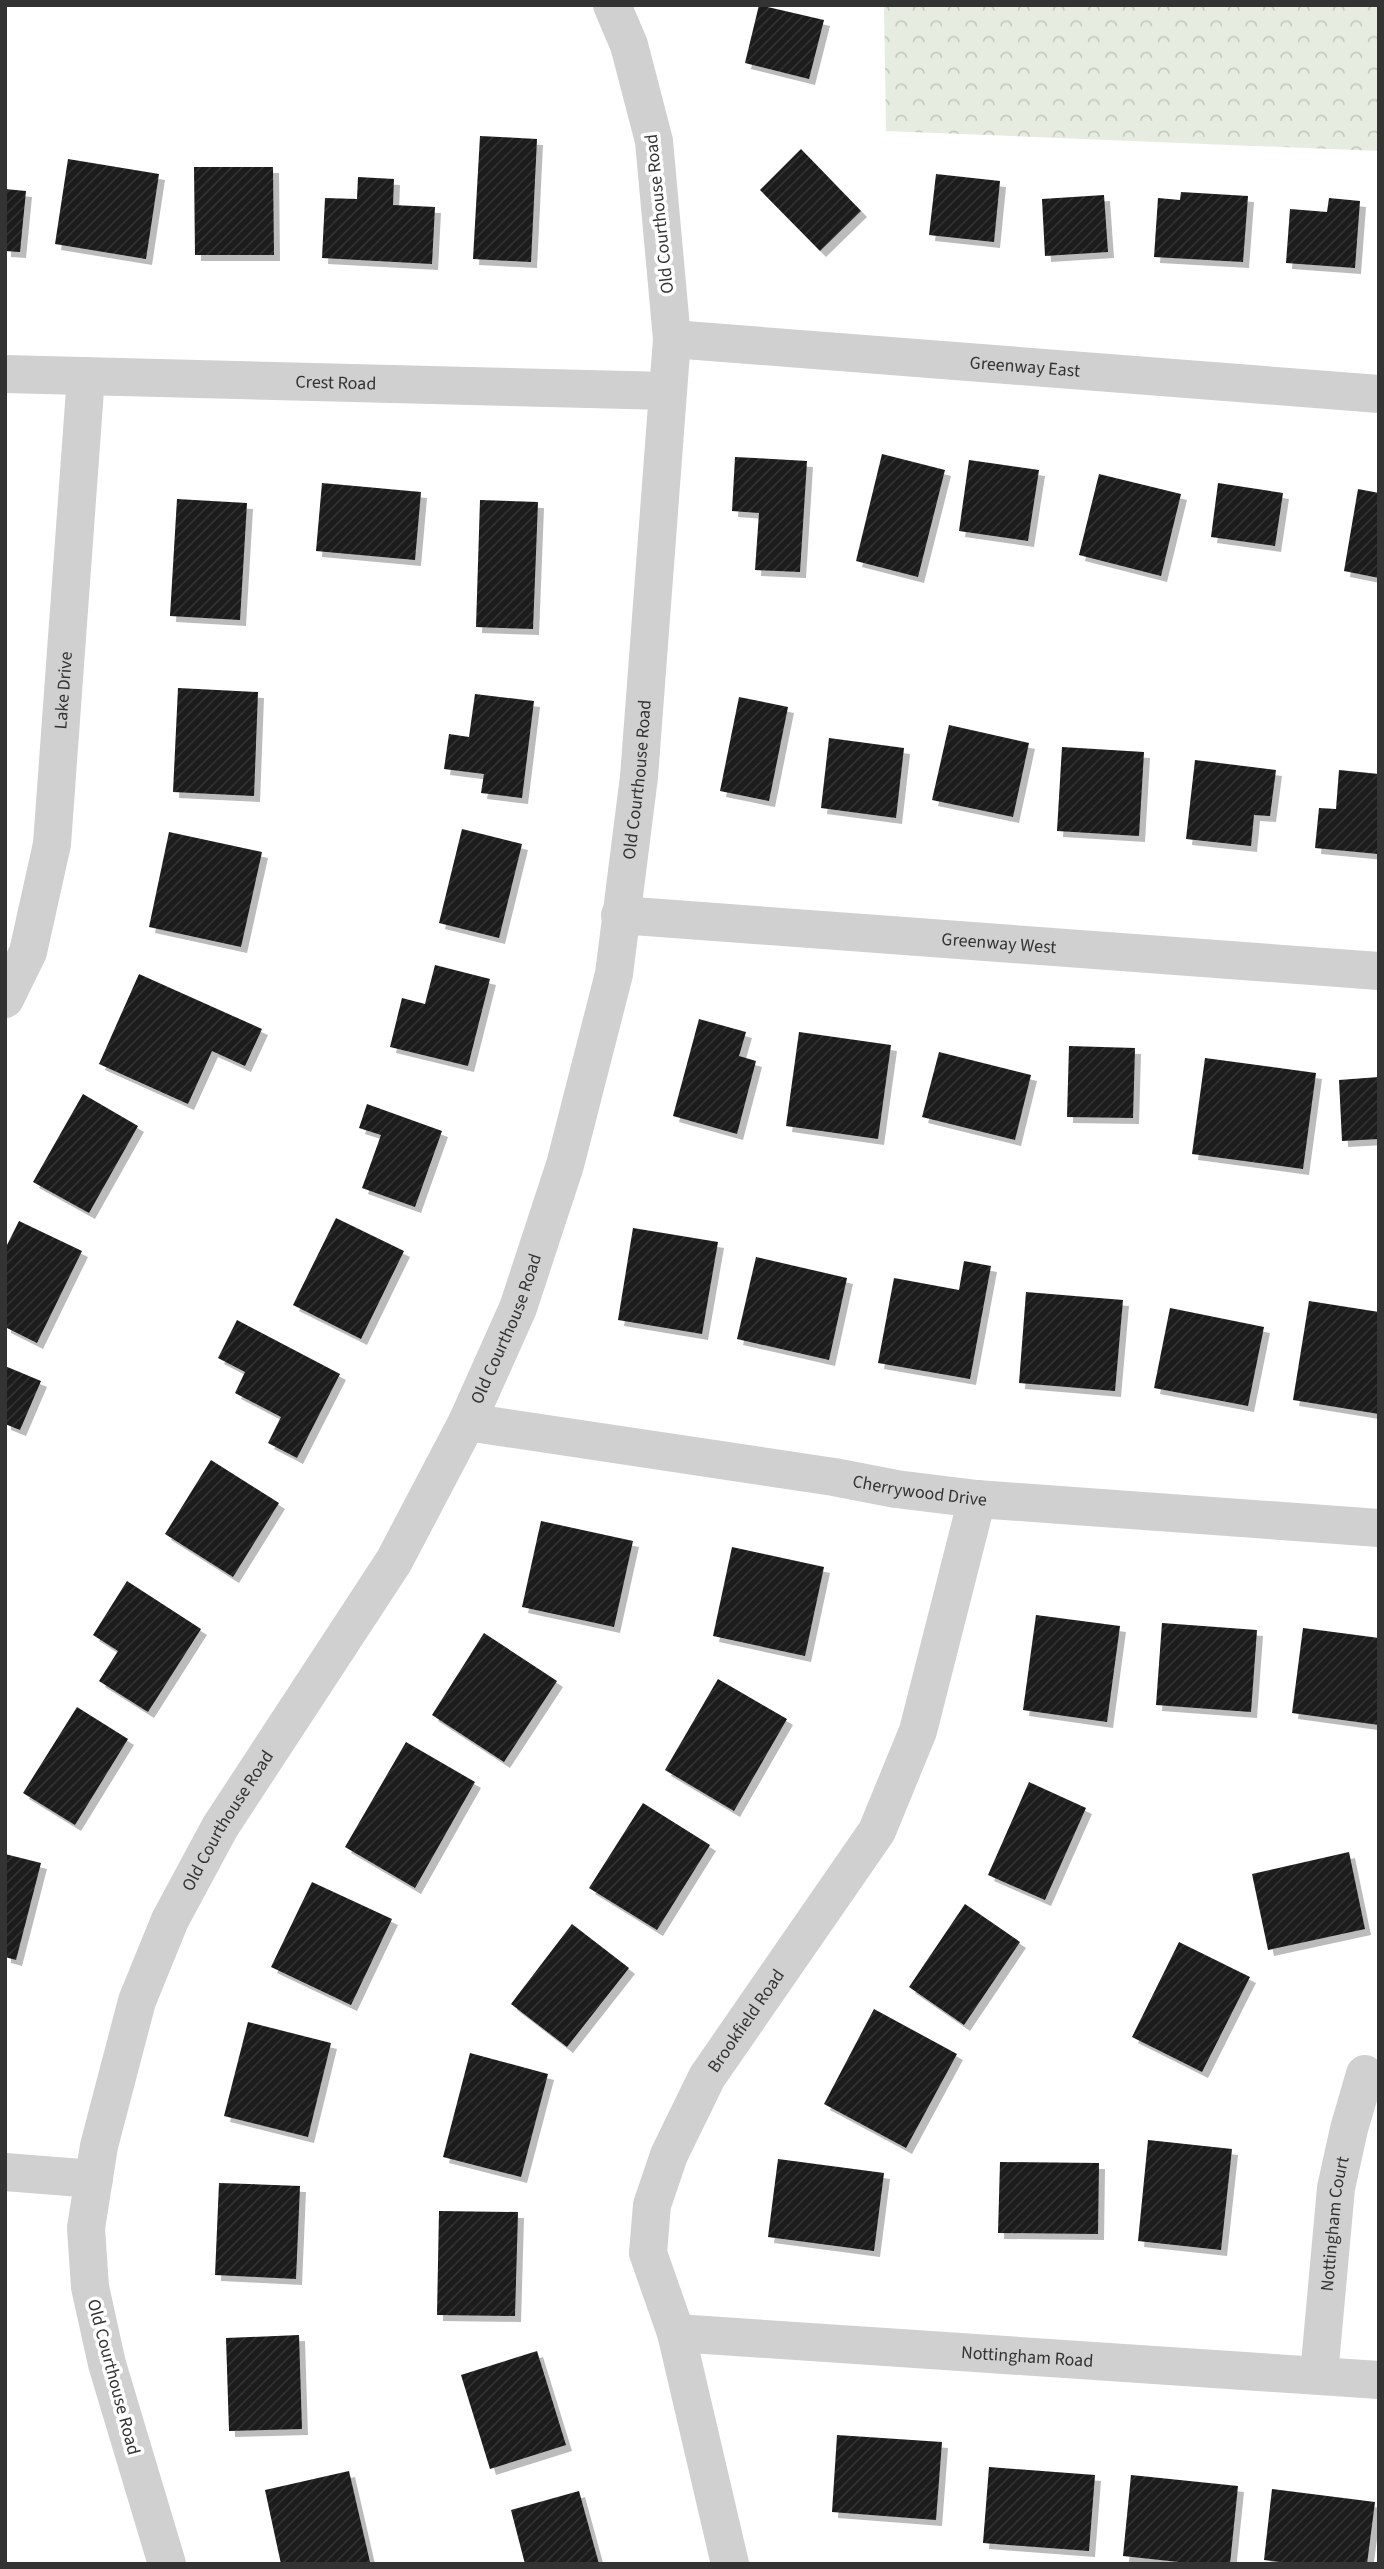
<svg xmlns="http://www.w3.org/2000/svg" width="1384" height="2569" viewBox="0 0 1384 2569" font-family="'Source Sans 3',sans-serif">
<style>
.forest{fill:url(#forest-crowns)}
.building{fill:url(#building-hatch);filter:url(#shadow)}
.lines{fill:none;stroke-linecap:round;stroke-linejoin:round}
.minor{stroke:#d0d0d0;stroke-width:38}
.tertiary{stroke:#d0d0d0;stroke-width:38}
.labels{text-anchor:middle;stroke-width:7;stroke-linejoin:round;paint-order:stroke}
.street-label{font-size:18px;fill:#333;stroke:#fff}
</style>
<defs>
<pattern id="forest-crowns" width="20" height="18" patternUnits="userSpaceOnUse" patternTransform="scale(1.75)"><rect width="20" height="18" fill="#e6ecdf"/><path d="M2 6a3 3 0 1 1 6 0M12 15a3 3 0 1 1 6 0" fill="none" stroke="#c6cbc0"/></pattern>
<pattern id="building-hatch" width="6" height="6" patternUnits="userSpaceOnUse" patternTransform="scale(1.75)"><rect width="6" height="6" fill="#1a1a1a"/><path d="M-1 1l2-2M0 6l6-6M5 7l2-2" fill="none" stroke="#333"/></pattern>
<filter id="shadow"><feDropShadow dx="6" dy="6" stdDeviation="0" flood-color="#0004"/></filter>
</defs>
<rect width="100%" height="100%" fill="#fff"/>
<!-- forest -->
<path class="forest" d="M884,5h495v146l-493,-20z"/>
<!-- building -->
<path class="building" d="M759,5l65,15 -15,59 -64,-16z
M480,136l57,3 -6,123 -58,-3z
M801,149l60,62 -41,40 -60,-61z
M68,159l91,15 -13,85 -91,-15z
M194,167h79l1,88h-79z
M936,174l64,7 -6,61 -65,-7z
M358,177l36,2 -1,26 42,2 -3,57 -110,-6 3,-60 32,1z
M5,189l21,2 -6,61 -15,-1z
M1181,192l67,4 -5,66 -89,-5 4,-59 22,2z
M1104,195l4,57 -63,4 -3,-57z
M1329,198l31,3 -5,67 -69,-5 4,-54 37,3z
M882,454l63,16 -27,107 -62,-16z
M735,457l72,4 -7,111 -45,-2 4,-57 -27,-2z
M969,460l70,10 -11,71 -69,-10z
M1099,474l82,20 -20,82 -82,-21z
M322,483l99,9 -6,68 -99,-9z
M1218,483l65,10 -8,53 -64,-9z
M1358,489l21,4v85l-35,-7z
M177,499l70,4 -7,117 -70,-4z
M480,500l58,2 -5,127 -57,-2z
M178,688l80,4 -4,104 -81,-4z
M475,694l59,7 -12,97 -41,-5 3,-19 -40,-5 5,-35 20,3z
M739,697l49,10 -19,94 -49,-10z
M949,725l80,18 -16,74 -81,-17z
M829,738l75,10 -8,70 -75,-10z
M1062,747l82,5 -5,84 -82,-5z
M1195,760l81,10 -6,46 -16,-1 -3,31 -65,-7z
M1339,770l40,4 -1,80 -63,-6 4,-40 17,1z
M462,829l60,15 -23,94 -60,-15z
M169,832l93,20 -21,95 -92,-20z
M435,965l55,14 -22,87 -78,-19 12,-49 23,6z
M139,974l123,55 -17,37 -33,-15 -24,53 -89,-40z
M699,1019l47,13 -7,24 17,5 -19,73 -64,-18z
M799,1032l92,13 -13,94 -92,-13z
M1069,1046l66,2 -2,70 -66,-1z
M939,1052l92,23 -16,65 -93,-23z
M1205,1058l111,15 -13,96 -111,-15z
M1379,1077v62l-37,2 -3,-61z
M83,1094l55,32 -49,87 -56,-31z
M367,1104l75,27 -27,76 -53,-19 19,-53 -22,-7z
M336,1218l68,33 -43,88 -68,-34z
M19,1221l63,30 -45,92 -32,-16v-78z
M633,1228l85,14 -16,92 -84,-14z
M756,1257l91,21 -18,82 -92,-21z
M964,1261l27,5 -21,113 -92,-16 16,-85 65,12z
M1026,1292l97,8 -8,91 -96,-8z
M1309,1301l70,11v102l-86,-14z
M1170,1308l94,19 -16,79 -94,-18z
M237,1320l103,54 -43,84 -29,-15 13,-26 -46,-24 10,-21 -27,-14z
M5,1366l36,15 -21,49 -15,-6z
M211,1460l68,43 -46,74 -68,-43z
M541,1521l92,20 -19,86 -92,-20z
M732,1547l92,20 -19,89 -92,-20z
M127,1581l74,48 -53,83 -49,-31 19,-30 -25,-16z
M1036,1615l84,11 -13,96 -84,-12z
M1162,1623l95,7 -6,82 -95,-7z
M1303,1628l76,10v87l-87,-12z
M484,1633l73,48 -53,81 -72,-47z
M718,1679l69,40 -53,92 -69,-41z
M77,1707l51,32 -53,86 -52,-32z
M406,1742l69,40 -60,106 -70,-41z
M1029,1782l57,26 -41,92 -57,-25z
M643,1803l67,42 -53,85 -68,-42z
M1349,1852l16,77 -97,21 -16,-76z
M5,1854l36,9 -25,97 -11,-3z
M312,1882l80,37 -41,86 -80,-38z
M965,1904l55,38 -56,83 -55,-38z
M572,1924l57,44 -62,79 -56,-43z
M1179,1942l71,35 -48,95 -70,-35z
M874,2009l83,45 -51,94 -82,-44z
M248,2022l83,21 -23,94 -84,-21z
M470,2053l78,21 -27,103 -78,-20z
M1148,2140l84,9 -11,101 -83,-9z
M778,2159l106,14 -10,78 -106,-14z
M1000,2162l99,1 -1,71 -100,-1z
M219,2183l81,3 -4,93 -81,-4z
M439,2211l79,1 -3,104 -78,-1z
M299,2335l3,94 -73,2 -3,-93z
M537,2351l29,94 -76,24 -29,-94z
M837,2435l105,7 -6,78 -104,-8z
M989,2467l106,8 -6,76 -106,-8z
M349,2471l21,91 -10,2h-79l-16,-74z
M1131,2475l107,11 -8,78h-33l-74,-8z
M1272,2489l103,13 -8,62h-71l-32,-4z
M579,2491l20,73h-74l-14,-54z"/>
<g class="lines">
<!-- minor -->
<g class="minor">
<path id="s1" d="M672,339l707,55"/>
<path id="s2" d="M5,374l663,17"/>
<path id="s3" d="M620,915l759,56"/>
<path id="s4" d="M5,999l23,-47 24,-108 34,-468"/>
<path id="s5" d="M467,1422l367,55 62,12 81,10 402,29"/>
<path d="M5,2172l89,7"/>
<path id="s6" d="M676,2333l703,47"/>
<path id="s7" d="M1319,2375l17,-187 13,-59 16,-55"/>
<path id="s8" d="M730,2564l-54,-231 -28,-80 4,-48 17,-50 38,-78 170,-246 41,-100 59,-232"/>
</g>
<!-- tertiary -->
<path class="tertiary" id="s9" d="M167,2564l-60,-200 -17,-77 -4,-59 13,-82 38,-145 33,-81 50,-93 174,-266 73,-139 51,-114 47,-143 49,-191 25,-197 33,-438 -18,-198 -25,-96 -17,-40"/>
</g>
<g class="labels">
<!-- street labels -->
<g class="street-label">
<text transform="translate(659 214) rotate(-96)" y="6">Old Courthouse Road</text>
<text dy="6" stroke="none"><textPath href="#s1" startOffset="354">Greenway East</textPath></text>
<text dy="6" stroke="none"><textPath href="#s2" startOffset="331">Crest Road</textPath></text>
<text dy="6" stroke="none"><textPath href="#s4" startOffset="317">Lake Drive</textPath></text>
<text dy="6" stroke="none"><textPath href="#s9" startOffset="1916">Old Courthouse Road</textPath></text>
<text dy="6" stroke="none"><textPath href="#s3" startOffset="380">Greenway West</textPath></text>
<text dy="6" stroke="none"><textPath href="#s9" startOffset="1349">Old Courthouse Road</textPath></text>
<text dy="6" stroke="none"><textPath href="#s5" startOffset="458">Cherrywood Drive</textPath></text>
<text dy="6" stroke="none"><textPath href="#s9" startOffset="782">Old Courthouse Road</textPath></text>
<text dy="6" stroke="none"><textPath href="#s8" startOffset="578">Brookfield Road</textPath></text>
<text dy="6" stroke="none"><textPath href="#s7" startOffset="152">Nottingham Court</textPath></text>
<text dy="6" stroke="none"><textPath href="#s6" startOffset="352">Nottingham Road</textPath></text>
<text transform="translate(114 2377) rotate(75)" y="6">Old Courthouse Road</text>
</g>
</g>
<!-- border -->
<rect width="1384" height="2569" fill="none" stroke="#333333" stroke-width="14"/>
</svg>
